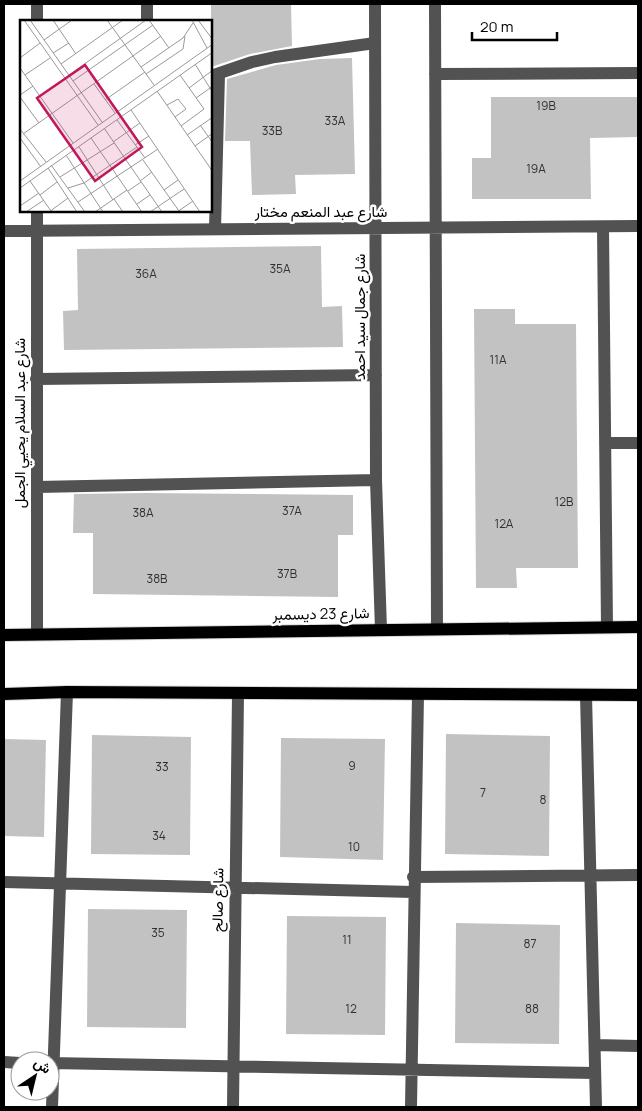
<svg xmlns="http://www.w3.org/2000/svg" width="642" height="1111" viewBox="0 0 642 1111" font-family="Manrope,Vazirmatn,sans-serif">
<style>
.building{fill:#c2c2c2}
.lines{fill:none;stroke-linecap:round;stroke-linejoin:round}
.major-casing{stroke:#dbdbdb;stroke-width:14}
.minor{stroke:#525252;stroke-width:12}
.major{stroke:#000;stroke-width:12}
.labels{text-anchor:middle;stroke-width:5;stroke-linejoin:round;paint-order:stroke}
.number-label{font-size:12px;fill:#303030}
.street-label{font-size:15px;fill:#000;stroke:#fff}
.inset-road{fill:none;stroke:#999;stroke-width:1}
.view{fill:#c2185b;fill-opacity:0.15;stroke:#c2185b;stroke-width:2.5}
.inset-edge{fill:none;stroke:#000;stroke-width:2.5}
</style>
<rect width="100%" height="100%" fill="#fff"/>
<!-- building -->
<path class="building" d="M211,4h80l1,42 -42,8 -39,13z
M352,58l3,116 -60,1 1,19 -44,1 -2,-54h-25l2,-62 49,-14 44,-6z
M491,97h147v40l-48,1 1,61h-119v-41h19z
M321,246l1,61 20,-1 1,41 -279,3 -1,-39 15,-1 -1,-61z
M474,309h41v15h61l2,244h-62l1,20h-41z
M145,493l208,2v40h-15v62l-245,-3v-61h-20l1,-39z
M446,734l104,2 -1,120 -104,-2z
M92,735l99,2 -1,118 -99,-1z
M281,738l104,1 -2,121 -103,-3z
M4,739l42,1 -2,97 -40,-1z
M88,909l99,1 -1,118 -99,-1z
M287,916l99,1 -1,118 -99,-1z
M456,923l104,2 -1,119 -104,-1z"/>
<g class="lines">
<defs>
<path id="major" d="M4,635l634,-8
M4,694l63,-2 571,3"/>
</defs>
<!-- major casing -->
<use href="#major" class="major-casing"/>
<!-- minor -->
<path class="minor" d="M375,4l1,476 5,150
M435,4l2,625
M37,21v-17
M147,21v-17
M435,74l203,-1
M211,76l41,-14 23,-5 100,-14
M37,211v423
M603,227l4,400
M215,229l4,-155
M4,231l634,-5
M36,379l340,-4
M605,443h33
M37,487l339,-7
M586,695l10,412
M413,877l225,-2
M4,882l409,10
M595,1045l43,1
M4,1062l16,1
M50,1063l545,10
M52,1107l15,-415
M233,1107l5,-413
M411,1107l7,-412"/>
<!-- major -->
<use href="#major" class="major"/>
</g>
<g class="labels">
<!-- number labels -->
<g class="number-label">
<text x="546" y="110">19B</text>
<text x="335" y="125">33A</text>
<text x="272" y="135">33B</text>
<text x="536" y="173">19A</text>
<text x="280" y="273">35A</text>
<text x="146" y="278">36A</text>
<text x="498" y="364">11A</text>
<text x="564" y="506">12B</text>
<text x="292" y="515">37A</text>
<text x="143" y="517">38A</text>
<text x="504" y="528">12A</text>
<text x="287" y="578">37B</text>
<text x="157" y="583">38B</text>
<text x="352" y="770">9</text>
<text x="162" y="771">33</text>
<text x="483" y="797">7</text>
<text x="543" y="804">8</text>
<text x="159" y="840">34</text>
<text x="354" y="851">10</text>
<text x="158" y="937">35</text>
<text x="347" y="944">11</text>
<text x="530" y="948">87</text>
<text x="351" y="1013">12</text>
<text x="532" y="1013">88</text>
</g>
<!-- street labels -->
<g class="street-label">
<text x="321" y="217">شارع عبد المنعم مختار</text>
<text transform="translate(360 317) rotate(-90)" y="5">شارع جمال سيد احمد</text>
<text transform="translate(20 423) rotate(-90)" y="5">شارع عبد السلام يحيي الجمل</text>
<text transform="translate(321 614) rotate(-1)" y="5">شارع 23 ديسمبر</text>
<text transform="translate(218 900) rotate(-89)" y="5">شارع صالح</text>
</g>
</g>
<!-- overview -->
<g transform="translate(20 20)">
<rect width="192" height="192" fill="#fff"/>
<path class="inset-road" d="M4,0l74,105M10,0l72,102M33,0l23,34M87,0l47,65M129,0l20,28M172,0l15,28M178,0l15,20M24,20l28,-20M33,33l16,-10M0,38l20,-15M41,44l62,-44M175,44l18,29M121,47l42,-29 10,-15M0,48l53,75M126,54l37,-25 2,-13M5,55l25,-17M49,55l77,-55M160,55l24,34 -23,17M53,61l80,-56M74,64l21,29M169,68l24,-18M137,71l56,81M0,75l13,-9M0,77l19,26M176,78l17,-12M85,80l40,-28M147,85l11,-6 8,10 -11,8M111,90l69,102M97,100l28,38M180,105l13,18M84,108l58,84M0,109l26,33M3,114l138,-98M167,115l26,-18M0,118l21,29M71,118l51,74M93,122l27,-19M115,125l14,-9M175,126l18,-13M59,127l34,53M46,135l37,57M123,140l36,51M31,145l34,47M28,148l29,44M40,157l54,-34M0,161l193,-137M10,161l21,30M120,161l12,-9M0,168l193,-136M48,168l16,-5 53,-36M144,170l14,-10M108,171l13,-9M20,175l17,-13M94,179l9,13M58,182l80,-53M117,184l13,-9M0,186l19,-13M6,192l18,-12M29,192l19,-14M75,192l32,-22M130,192l34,-23M157,192l16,-11"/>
<path class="view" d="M65,45l57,82 -47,34 -58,-83z"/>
<rect width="192" height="192" class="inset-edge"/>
</g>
<!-- border -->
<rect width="642" height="1111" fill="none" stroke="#000000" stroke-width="10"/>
<!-- north arrow -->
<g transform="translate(35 1076) rotate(35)"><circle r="24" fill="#ffffff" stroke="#999999"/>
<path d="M0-4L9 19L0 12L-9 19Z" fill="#000000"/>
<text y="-8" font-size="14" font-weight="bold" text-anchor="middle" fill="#000000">ش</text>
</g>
<!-- scale -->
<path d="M472 32v8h85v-8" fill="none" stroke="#000000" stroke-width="2.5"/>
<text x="480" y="32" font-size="15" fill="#000000" stroke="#ffffff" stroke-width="4" paint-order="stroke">20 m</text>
</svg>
